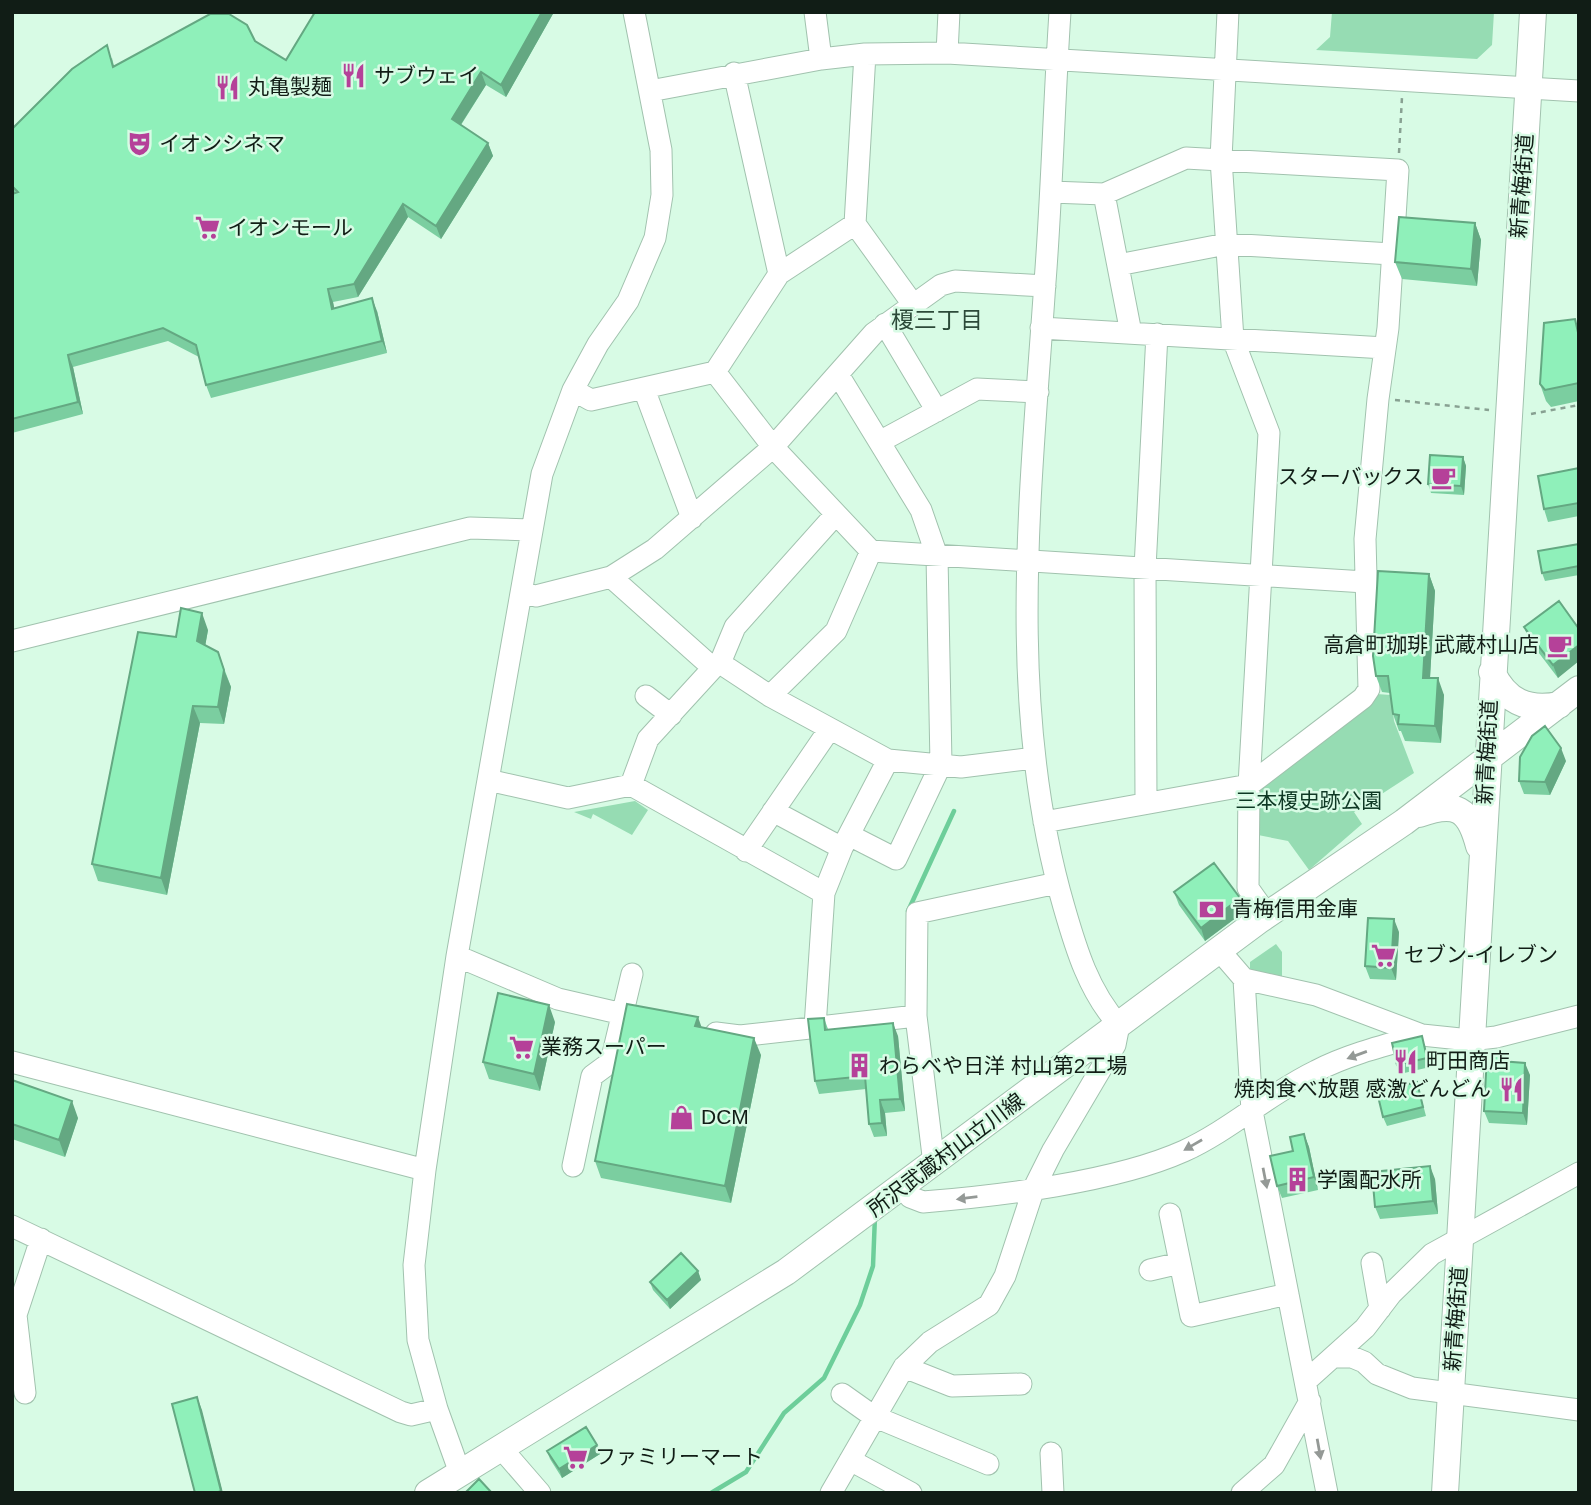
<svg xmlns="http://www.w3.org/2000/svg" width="1591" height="1505" viewBox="0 0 1591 1505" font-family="Helvetica,'Noto Sans JP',sans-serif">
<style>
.green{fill:#96dcb3}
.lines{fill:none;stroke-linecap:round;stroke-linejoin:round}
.stream{stroke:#6dce9a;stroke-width:4.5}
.minor-casing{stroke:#a1c2ae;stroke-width:23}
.major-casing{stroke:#a1c2ae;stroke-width:28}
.path{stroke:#88a192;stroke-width:2.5;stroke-dasharray:5 5;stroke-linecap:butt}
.minor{stroke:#fff;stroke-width:21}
.major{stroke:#fff;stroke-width:26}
.wall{fill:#7bcea0}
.shaded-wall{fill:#64a882}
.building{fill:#8ff0ba;stroke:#64a882;stroke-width:2}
.oneway{fill:#949996}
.labels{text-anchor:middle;stroke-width:5;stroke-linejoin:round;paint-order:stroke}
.poi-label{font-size:21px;fill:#111d16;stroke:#d8fbe5;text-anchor:start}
.street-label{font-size:21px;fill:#111d16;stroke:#d8fbe5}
.park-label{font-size:21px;fill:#0e3824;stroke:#d8fbe5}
.neighbourhood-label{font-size:23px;fill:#2c4a39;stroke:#d8fbe5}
</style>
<rect width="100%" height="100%" fill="#d8fbe5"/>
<!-- green -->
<path class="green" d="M1332,12h162l-2,33 -15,14 -161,-9 14,-13z
M1376,694l15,1 3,26 20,52 -60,39 8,12 -53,46 -21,-29 -30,-6 1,-54z
M635,801l13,9 -16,25 -39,-21 -2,5 -17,-7z
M1276,944l6,8v29l-32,-7v-12z"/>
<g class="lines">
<!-- stream -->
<path class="stream" d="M908,911l46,-100
M711,1493l35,-21 38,-59 40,-35 36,-73 13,-39 2,-50"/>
<defs>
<path id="minor" d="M815,12l6,47
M1228,12l-7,147 12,180 36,94 -20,352 -1,103 19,27
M947,53l2,-41
M734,73l45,201
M650,91l171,-32 44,-5 82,-1 632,38
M1104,194l27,139
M855,224l10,-170
M1118,265l108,-21 166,10
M885,324l52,87
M1041,328l344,20
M715,372l64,-98 76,-50 57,79
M839,376l82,134 16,46 4,208 -45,95 -47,-24
M644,389l48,129
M573,390l18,10 124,-28 58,75 98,104 494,31
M881,441l96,-52 61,3
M611,577l102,91 7,-5 50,33 118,64 73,7 73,-9
M521,593l15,3 75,-19 44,-28 118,-102 101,-114 67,-48 14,-4 90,5
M12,641l458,-113 61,2
M720,663l15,-36 101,-113
M646,696l25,19
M770,696l66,-65 35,-80
M488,780l80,18 63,-13 193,108 -9,134
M631,785l17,-46 65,-71
M1146,802l-1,-234 12,-234
M773,811l69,37
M1044,822l205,-37 114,-87 6,-9 -4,-150 13,-140 10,-71 10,-158 -212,-12 -82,36 -53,-2
M746,851l83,-121
M824,893l18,-45 46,-88
M1219,950l25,29 72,16 106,40 48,5 26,-3 83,-21
M457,956l101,43 95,22
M1244,979l8,132 75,382
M716,1033l24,3 176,-20
M12,1062l413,108
M934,1164l-18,-148 1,-103 140,-30
M573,1166l19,-90 19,-14 21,-88
M903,1187l7,10 13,5c75,-6 192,-20 261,-51 46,-21 86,-58 132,-80 33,-17 70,-26 106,-36
M1170,1214l21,102 97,-22
M12,1226l389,186 10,3 26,-6
M1372,1263l8,46
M1150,1270l30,-7
M1333,1357h19l12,5 13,12 35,14 167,22
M904,1367l48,19 69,-2
M1306,1381l59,-53 26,-34 41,-40 147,-81
M25,1393l-9,-78 25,-76
M842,1394l31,22 115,48
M501,1448l39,45
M1051,1453l2,40
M850,1460l61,33
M460,1473l-23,-64 -19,-69 -4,-75 11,-95 32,-214 85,-482 31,-84 25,-46 30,-43 27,-63 7,-43 -1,-45 -27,-138
M831,1493l73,-126 26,-25 59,-37 16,-29 29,-88 19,-38 62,-105 4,-20c-30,-33 -43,-76 -55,-118 -59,-203 -33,-417 -19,-625 7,-90 9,-180 15,-270
M1242,1493l32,-28 36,-64"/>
<path id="major" d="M1492,672c14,30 36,39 67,33
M1419,814c37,-13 50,-6 60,32
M428,1493l358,-221 472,-351 146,-99 175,-133
M1445,1493l88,-1481"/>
</defs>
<!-- minor casing -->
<use href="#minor" class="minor-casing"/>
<!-- major casing -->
<use href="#major" class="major-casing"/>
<!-- path -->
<path class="path" d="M1399,153l3,-56
M1395,400l94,10
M1531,414l48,-9"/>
<!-- minor -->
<use href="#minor" class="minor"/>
<!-- major -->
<use href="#major" class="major"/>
</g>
<!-- wall -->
<path class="wall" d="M554,12l-48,85 -20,-12 -25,40 27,18 5,13 -52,83 -33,-22 -50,80 -25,5 1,6 43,3 10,42 -176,45 -5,-13 -7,-28 -31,-16 -95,26 10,47 -71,19v-304l100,-71 2,8 141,-25 31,19z
M1475,223l6,17 -4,46 -75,-7 -7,-17z
M1579,330v71l-28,6 -5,-6 -6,-17z
M1463,457l3,9 -2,29 -33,-2 -3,-9z
M1579,468v48l-31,6 -4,-13z
M1579,544v31l-34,6 -3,-8z
M1429,574l6,17 -5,87 14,17 -3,48 -36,-2 -4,-10h-2l-6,-17 -3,-21 -8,-1 -6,-16z
M1524,627l55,2 -21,49 -29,-38z
M208,630l-3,16 13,6 13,35 -7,37 -24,-1 -33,172 -69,-14 -6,-17 84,-227z
M1566,761l-16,34 -26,-1 -5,-13z
M1174,892l66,6 5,13 -40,30 -26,-36z
M1399,932l-3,48 -26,-1 -5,-13z
M824,1018l4,11 70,7 7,75 -20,2 2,23 -13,1 -5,-13 -3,-35 -47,5 -4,-13z
M555,1022l-15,69 -51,-12 -6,-17z
M701,1027l60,28 -30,148 -130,-25 -6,-17z
M1425,1045l5,22 -30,7 -3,-9z
M1501,1055l2,6 27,14 -3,50 -38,-2 -5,-12z
M12,1080l66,38 -13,39 -53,-18z
M1417,1082l9,34 -39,10 -4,-9z
M1304,1134l5,13 9,43 -36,8 -5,-12 16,-35z
M1435,1179l3,35 -58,5 -5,-12z
M698,1271l3,9 -31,29 -17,-19 -3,-8z
M597,1445l3,9 -38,24 -12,-19 -3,-8z"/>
<!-- shaded-wall -->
<path class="shaded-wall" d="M542,12h12l-48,85 -5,-12z
M481,72l5,13 -30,47 -4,-13z
M488,143l5,13 -52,83 -5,-13z
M403,204l5,13 -50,80 -4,-13z
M1475,223l6,17 -4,46 -6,-17z
M328,289l5,13 4,19 -5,-12z
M372,298l5,13 10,42 -5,-12z
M68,355l5,12 10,47 -5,-12z
M1463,457l3,9 -2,29 -3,-9z
M1429,574l6,17 -6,104 -6,-17z
M202,613l6,17 -5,28 -6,-17z
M1579,645v16l-21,17 -5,-13z
M224,670l7,17 -7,37 -6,-17z
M1438,678l6,17 -3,48 -6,-17z
M193,706l7,17 -33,172 -6,-17z
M1561,748l5,13 -16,34 -5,-13z
M1240,898l5,13 -40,30 -4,-13z
M1394,919l5,13 -3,48 -5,-12z
M549,1005l6,17 -15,69 -6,-17z
M698,1017l6,17 -9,-8z
M893,1023l5,13 7,75 -5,-12z
M754,1038l7,17 -30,148 -6,-17z
M1525,1063l5,12 -3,50 -4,-12z
M880,1100l5,13 2,23 -5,-13z
M72,1101l6,17 -13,39 -6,-17z
M1304,1134l5,13 9,43 -4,-13z
M1430,1166l5,13 3,35 -5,-13z
M698,1271l3,9 -31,29 -3,-9z
M197,1397l5,13 21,83 -2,-2z
M597,1445l3,9 -38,24 -3,-9z"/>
<!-- building -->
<path class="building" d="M315,12h227l-41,73 -20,-13 -29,47 36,24 -52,83 -33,-22 -49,80 -26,5 4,20 40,-11 10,43 -176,44 -10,-40 -33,-17 -95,27 10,47 -66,17v-225l6,-2 -6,-6v-57l60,-60 35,-24 6,22 97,-53h19l18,11 8,16 31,19z
M1399,217l76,6 -4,46 -76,-7z
M1575,319l4,18v46l-34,7 -5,-6 4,-61z
M1430,455l33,2 -2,29 -33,-2z
M1579,468v35l-35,6 -6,-33z
M1579,544v22l-37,7 -4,-22z
M1378,571l51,3 -6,104h15l-3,48 -37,-2 1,-9 -6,-1 -5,-38h-12l-3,-20z
M1559,601l20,28v16l-26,20 -29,-38z
M181,608l21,5 -5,28 21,11 6,18 -6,37 -25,-1 -32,172 -69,-14 46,-232 38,5z
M1545,726l16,22 -16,34 -26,-1 1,-24 12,-21z
M1214,863l26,35 -39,30 -27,-36z
M1368,918l26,1 -3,49 -26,-2z
M498,993l51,12 -15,69 -51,-12z
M627,1004l71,13 -3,9 59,12 -29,148 -130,-25z
M824,1018l1,12 68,-7 7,76 -20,1 2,23 -13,1 -4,-48 -50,5 -7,-62z
M1422,1036l5,22 -30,7 -5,-22z
M1487,1055h14l-1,6 25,2 -2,50 -39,-2z
M12,1080l60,21 -13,39 -47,-16z
M1417,1082l6,25 -40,10 -6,-25z
M1304,1134l10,43 -37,9 -7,-30 23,-5 -3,-14z
M1430,1166l3,35 -58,6 -3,-35z
M681,1253l17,18 -31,29 -17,-18z
M197,1397l24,94 -5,2h-21l-23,-89z
M586,1427l11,18 -38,24 -12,-18z
M479,1479l13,14h-27z"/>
<!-- one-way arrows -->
<defs><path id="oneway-solid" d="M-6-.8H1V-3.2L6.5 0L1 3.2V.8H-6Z" transform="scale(1.75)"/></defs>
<g class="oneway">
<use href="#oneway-solid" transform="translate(1357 1055) rotate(160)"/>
<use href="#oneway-solid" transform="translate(1193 1145) rotate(150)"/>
<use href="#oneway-solid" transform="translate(1265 1178) rotate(79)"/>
<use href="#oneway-solid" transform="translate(967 1198) rotate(173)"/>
<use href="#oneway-solid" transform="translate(1319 1449) rotate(80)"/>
</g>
<!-- icons -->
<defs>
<symbol id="restaurant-bare" viewBox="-9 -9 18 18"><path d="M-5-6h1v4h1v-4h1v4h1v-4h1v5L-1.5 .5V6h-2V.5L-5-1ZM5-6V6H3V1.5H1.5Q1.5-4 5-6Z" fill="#b54199" stroke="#d8fbe5" stroke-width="2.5" paint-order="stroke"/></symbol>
<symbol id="theatre-bare" viewBox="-9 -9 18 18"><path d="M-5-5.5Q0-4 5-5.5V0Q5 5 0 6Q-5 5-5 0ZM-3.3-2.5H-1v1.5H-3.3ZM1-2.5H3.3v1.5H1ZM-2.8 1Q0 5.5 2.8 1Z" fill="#b54199" stroke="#d8fbe5" stroke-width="2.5" paint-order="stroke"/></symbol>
<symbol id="supermarket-bare" viewBox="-9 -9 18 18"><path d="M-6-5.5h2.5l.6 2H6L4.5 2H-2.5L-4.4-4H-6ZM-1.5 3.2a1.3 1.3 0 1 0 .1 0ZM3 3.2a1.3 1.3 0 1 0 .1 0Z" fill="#b54199" stroke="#d8fbe5" stroke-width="2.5" paint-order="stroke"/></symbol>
<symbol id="cafe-bare" viewBox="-9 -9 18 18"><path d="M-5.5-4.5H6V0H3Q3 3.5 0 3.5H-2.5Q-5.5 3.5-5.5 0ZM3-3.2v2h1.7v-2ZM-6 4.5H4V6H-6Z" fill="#b54199" stroke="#d8fbe5" stroke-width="2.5" paint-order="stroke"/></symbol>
<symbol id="bank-bare" viewBox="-9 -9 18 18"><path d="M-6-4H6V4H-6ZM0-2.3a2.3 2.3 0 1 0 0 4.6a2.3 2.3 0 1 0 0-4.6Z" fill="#b54199" stroke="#d8fbe5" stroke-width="2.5" paint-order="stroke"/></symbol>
<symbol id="building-bare" viewBox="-9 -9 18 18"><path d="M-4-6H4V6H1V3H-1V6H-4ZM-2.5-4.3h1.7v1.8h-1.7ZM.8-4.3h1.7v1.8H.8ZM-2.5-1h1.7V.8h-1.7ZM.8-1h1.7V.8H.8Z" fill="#b54199" stroke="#d8fbe5" stroke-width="2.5" paint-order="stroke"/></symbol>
<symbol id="shop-bare" viewBox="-9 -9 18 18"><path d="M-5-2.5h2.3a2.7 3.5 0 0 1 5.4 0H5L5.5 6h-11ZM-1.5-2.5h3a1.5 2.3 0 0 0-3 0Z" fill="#b54199" stroke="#d8fbe5" stroke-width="2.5" paint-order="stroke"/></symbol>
</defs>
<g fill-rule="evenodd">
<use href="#restaurant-bare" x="336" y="58" width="35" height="35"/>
<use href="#restaurant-bare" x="210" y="70" width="35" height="35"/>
<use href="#theatre-bare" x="122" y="126" width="35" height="35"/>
<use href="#supermarket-bare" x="190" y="210" width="35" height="35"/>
<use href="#cafe-bare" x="1426" y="460" width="35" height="35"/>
<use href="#cafe-bare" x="1542" y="628" width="35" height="35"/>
<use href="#bank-bare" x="1194" y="892" width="35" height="35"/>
<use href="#supermarket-bare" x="1366" y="938" width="35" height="35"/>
<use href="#supermarket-bare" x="504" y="1030" width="35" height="35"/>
<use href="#restaurant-bare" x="1388" y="1044" width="35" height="35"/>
<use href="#building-bare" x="842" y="1048" width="35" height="35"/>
<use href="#restaurant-bare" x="1494" y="1072" width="35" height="35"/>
<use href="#shop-bare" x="664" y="1100" width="35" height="35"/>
<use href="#building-bare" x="1280" y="1162" width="35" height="35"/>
<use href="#supermarket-bare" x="558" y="1440" width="35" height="35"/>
</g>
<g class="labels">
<!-- poi labels -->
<g class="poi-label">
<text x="374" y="83">サブウェイ</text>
<text x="248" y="94">丸亀製麺</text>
<text x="159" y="151">イオンシネマ</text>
<text x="227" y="235">イオンモール</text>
<text x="1424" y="484" text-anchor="end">スターバックス</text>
<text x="1539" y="652" text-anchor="end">高倉町珈琲 武蔵村山店</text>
<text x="1232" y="916">青梅信用金庫</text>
<text x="1404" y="962">セブン-イレブン</text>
<text x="541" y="1054">業務スーパー</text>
<text x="1426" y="1068">町田商店</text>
<text x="879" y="1073">わらべや日洋 村山第2工場</text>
<text x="1491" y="1096" text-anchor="end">焼肉食べ放題 感激どんどん</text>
<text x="701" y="1124">DCM</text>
<text x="1317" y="1187">学園配水所</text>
<text x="595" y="1464">ファミリーマート</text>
</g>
<!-- street labels -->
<g class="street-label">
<text transform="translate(1522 186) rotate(-86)" y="7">新青梅街道</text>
<text transform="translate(1487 752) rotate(-87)" y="7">新青梅街道</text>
<text transform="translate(946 1155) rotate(-37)" y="7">所沢武蔵村山立川線</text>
<text transform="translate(1456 1319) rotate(-86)" y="7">新青梅街道</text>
</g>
<!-- park labels -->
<g class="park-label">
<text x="1309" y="808">三本榎史跡公園</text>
</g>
<!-- neighbourhood labels -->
<g class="neighbourhood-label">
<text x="937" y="328">榎三丁目</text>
</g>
</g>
<!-- border -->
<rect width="1591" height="1505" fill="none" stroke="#111d16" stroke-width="28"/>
</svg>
